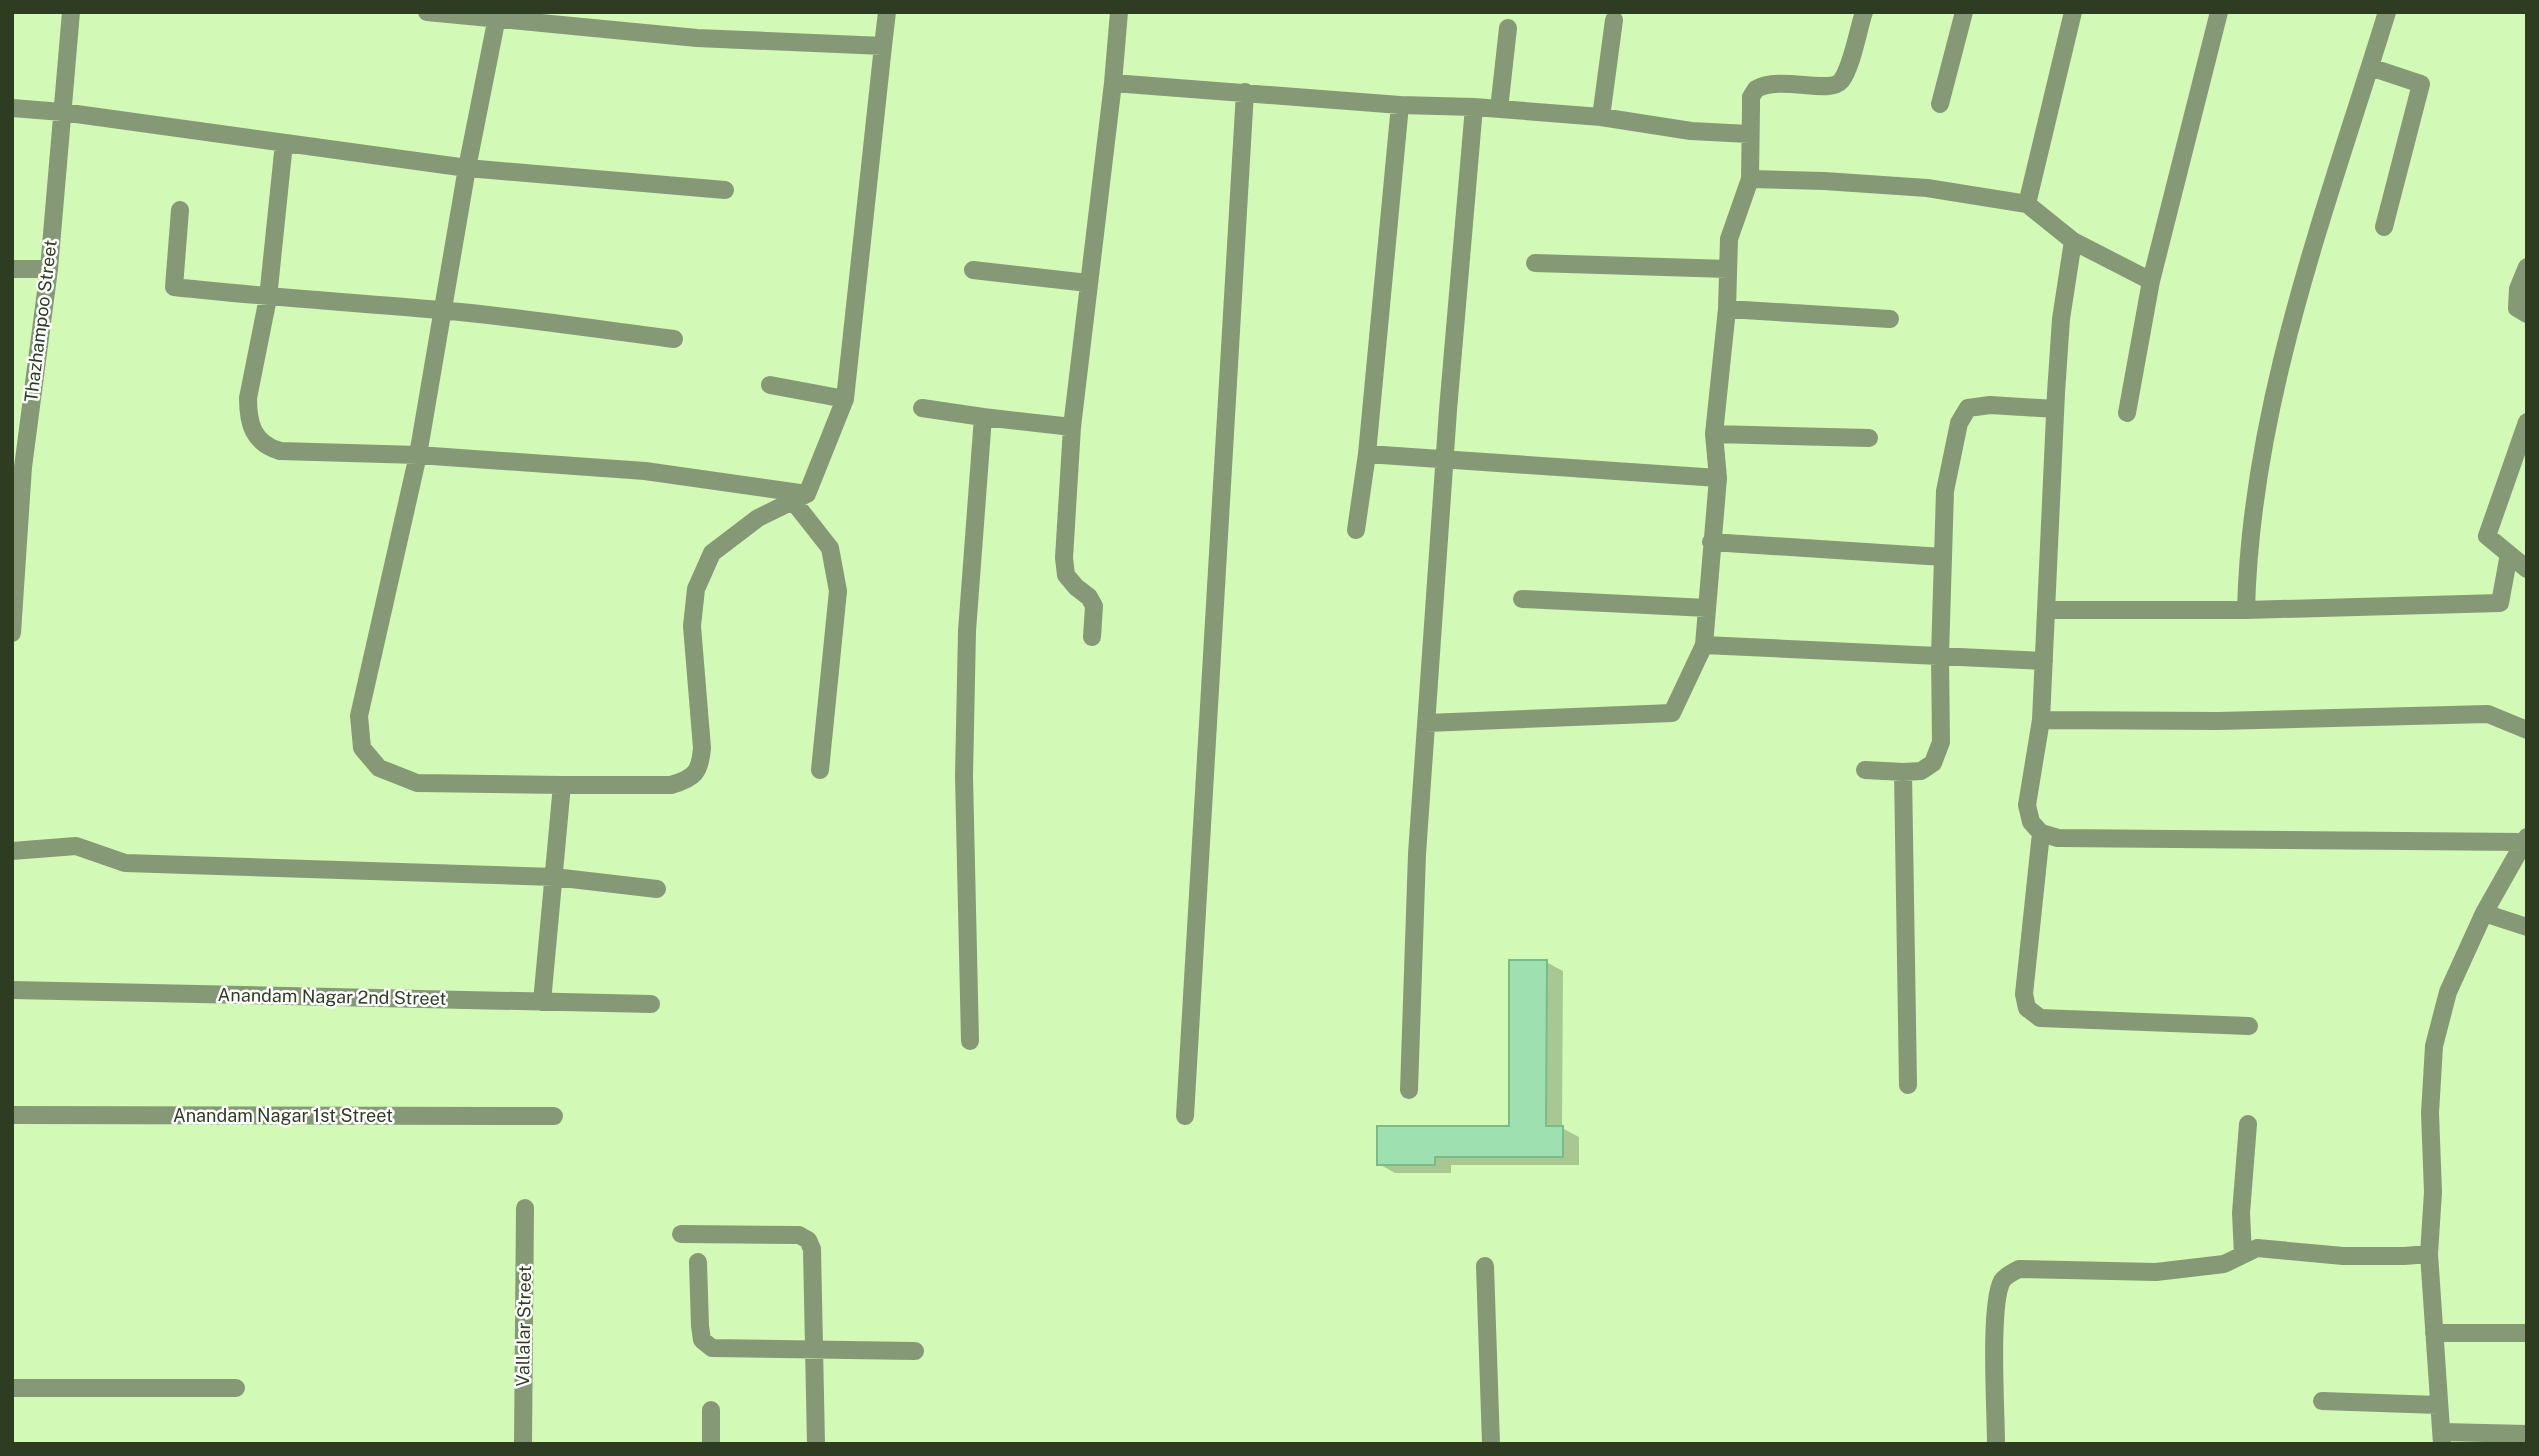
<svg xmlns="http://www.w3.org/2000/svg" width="2539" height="1456" viewBox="0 0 2539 1456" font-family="'Public Sans',sans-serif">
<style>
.shadow{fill:#0003}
.building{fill:#9ee0af;stroke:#7aba8b;stroke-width:2}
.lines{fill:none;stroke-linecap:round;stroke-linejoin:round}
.minor{stroke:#869977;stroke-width:18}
.labels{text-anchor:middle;stroke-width:5;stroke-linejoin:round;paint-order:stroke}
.street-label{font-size:18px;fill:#2e3d22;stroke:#fff}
</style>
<rect width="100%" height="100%" fill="#d3f9b6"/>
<!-- shadow -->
<path class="shadow" d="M1546,962l17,9 -1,157 17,9v28h-128v8h-56l-16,-9 131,-36z"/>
<!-- building -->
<path class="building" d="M1509,960h38l-1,166h17v31h-128v8h-58v-39h132z"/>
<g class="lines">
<!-- minor -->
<path class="minor" d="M427,12l270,26 186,8 4,-34
M498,12l-31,156 -49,287 -59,261 3,32 17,20 38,15 145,2
M1864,12c-6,18 -12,55 -23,69 -12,14 -60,-6 -85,8l-5,8v11l-1,71 74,2 103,7 100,16 46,37 78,40
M2370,67l51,17 -37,143
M1113,83l6,-71
M1940,104l24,-92
M12,108l50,4 405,56 258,22
M1499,109l9,-81
M1601,117l13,-97
M284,143l-16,155 -20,100c0,26 5,45 32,53l138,4 227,16 162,23
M2027,204l46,-192
M180,210l-6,77c88,10 177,15 266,23 78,7 156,19 234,29
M2073,241l-12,78 -5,74 -15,327 177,1 270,-7 39,16
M1535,263l193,6
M2527,267l-9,22 -1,19 10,6
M12,269h37
M973,270l115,13
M1727,309l163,10
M770,385l75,14
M922,408l61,9
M2127,413l24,-132 68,-269
M2527,422l-40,114 40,33
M1072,427l-8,131 2,17 10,12 13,10 5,9 -2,31
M1714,434l155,4
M1367,454l351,24
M793,501l37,47 8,43 -18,179
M1356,530l11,-76 33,-349
M1711,542l232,15
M1522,599l185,9
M2046,610h200l254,-7 9,-49
M2246,610c5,-206 81,-403 141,-598
M12,633l11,-166 26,-198 22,-257
M1704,645l340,16
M2041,720l-14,85 4,17 10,11 17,5 465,4
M1427,723l245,-10 32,-68 14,-167 -4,-44 13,-125 2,-70 21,-60
M1865,770l38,2
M2041,833l-17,161 3,14 13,10 209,8
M12,851l64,-5 49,17 429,14 103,12
M2484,913l43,14
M12,990l639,14
M542,1002l20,-217h109c24,-7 29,-13 31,-37l-10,-122 4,-37 16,-36 46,-35 49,-24 38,-95 38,-353
M970,1041l-6,-265 3,-145 16,-214 89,10 41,-344 287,22 74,2 127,10 90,14 58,3
M1908,1085l-5,-313 18,-1 12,-8 8,-21 -1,-86 5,-165 14,-68 9,-15 22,-3 65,4
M1409,1090l8,-236 31,-444 26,-303
M12,1115l542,1
M1185,1116l60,-1024
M681,1234l118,1 9,5 4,9 4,195
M2429,1254l13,190
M2243,1255l-2,-42 7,-89
M698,1262l2,64 2,14 10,8 203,3
M1485,1266l6,178
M2434,1333h93
M12,1388h224
M2322,1401l116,4
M711,1410v34
M2442,1432l85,2
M523,1444l2,-236
M1996,1444c0,-32 -7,-139 6,-163 3,-5 11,-9 17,-12l137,3 68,-8 33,-16 86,8h61l25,-2 4,-62 -3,-79 4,-67 14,-54 36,-79 43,-76"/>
</g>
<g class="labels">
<!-- street labels -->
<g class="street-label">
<text transform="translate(41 321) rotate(-83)" y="6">Thazhampoo Street</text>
<text transform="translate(332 997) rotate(1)" y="6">Anandam Nagar 2nd Street</text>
<text x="283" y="1122">Anandam Nagar 1st Street</text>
<text transform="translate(524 1326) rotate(-89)" y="6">Vallalar Street</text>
</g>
</g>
<!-- border -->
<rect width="2539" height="1456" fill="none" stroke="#2e3d22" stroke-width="28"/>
</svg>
